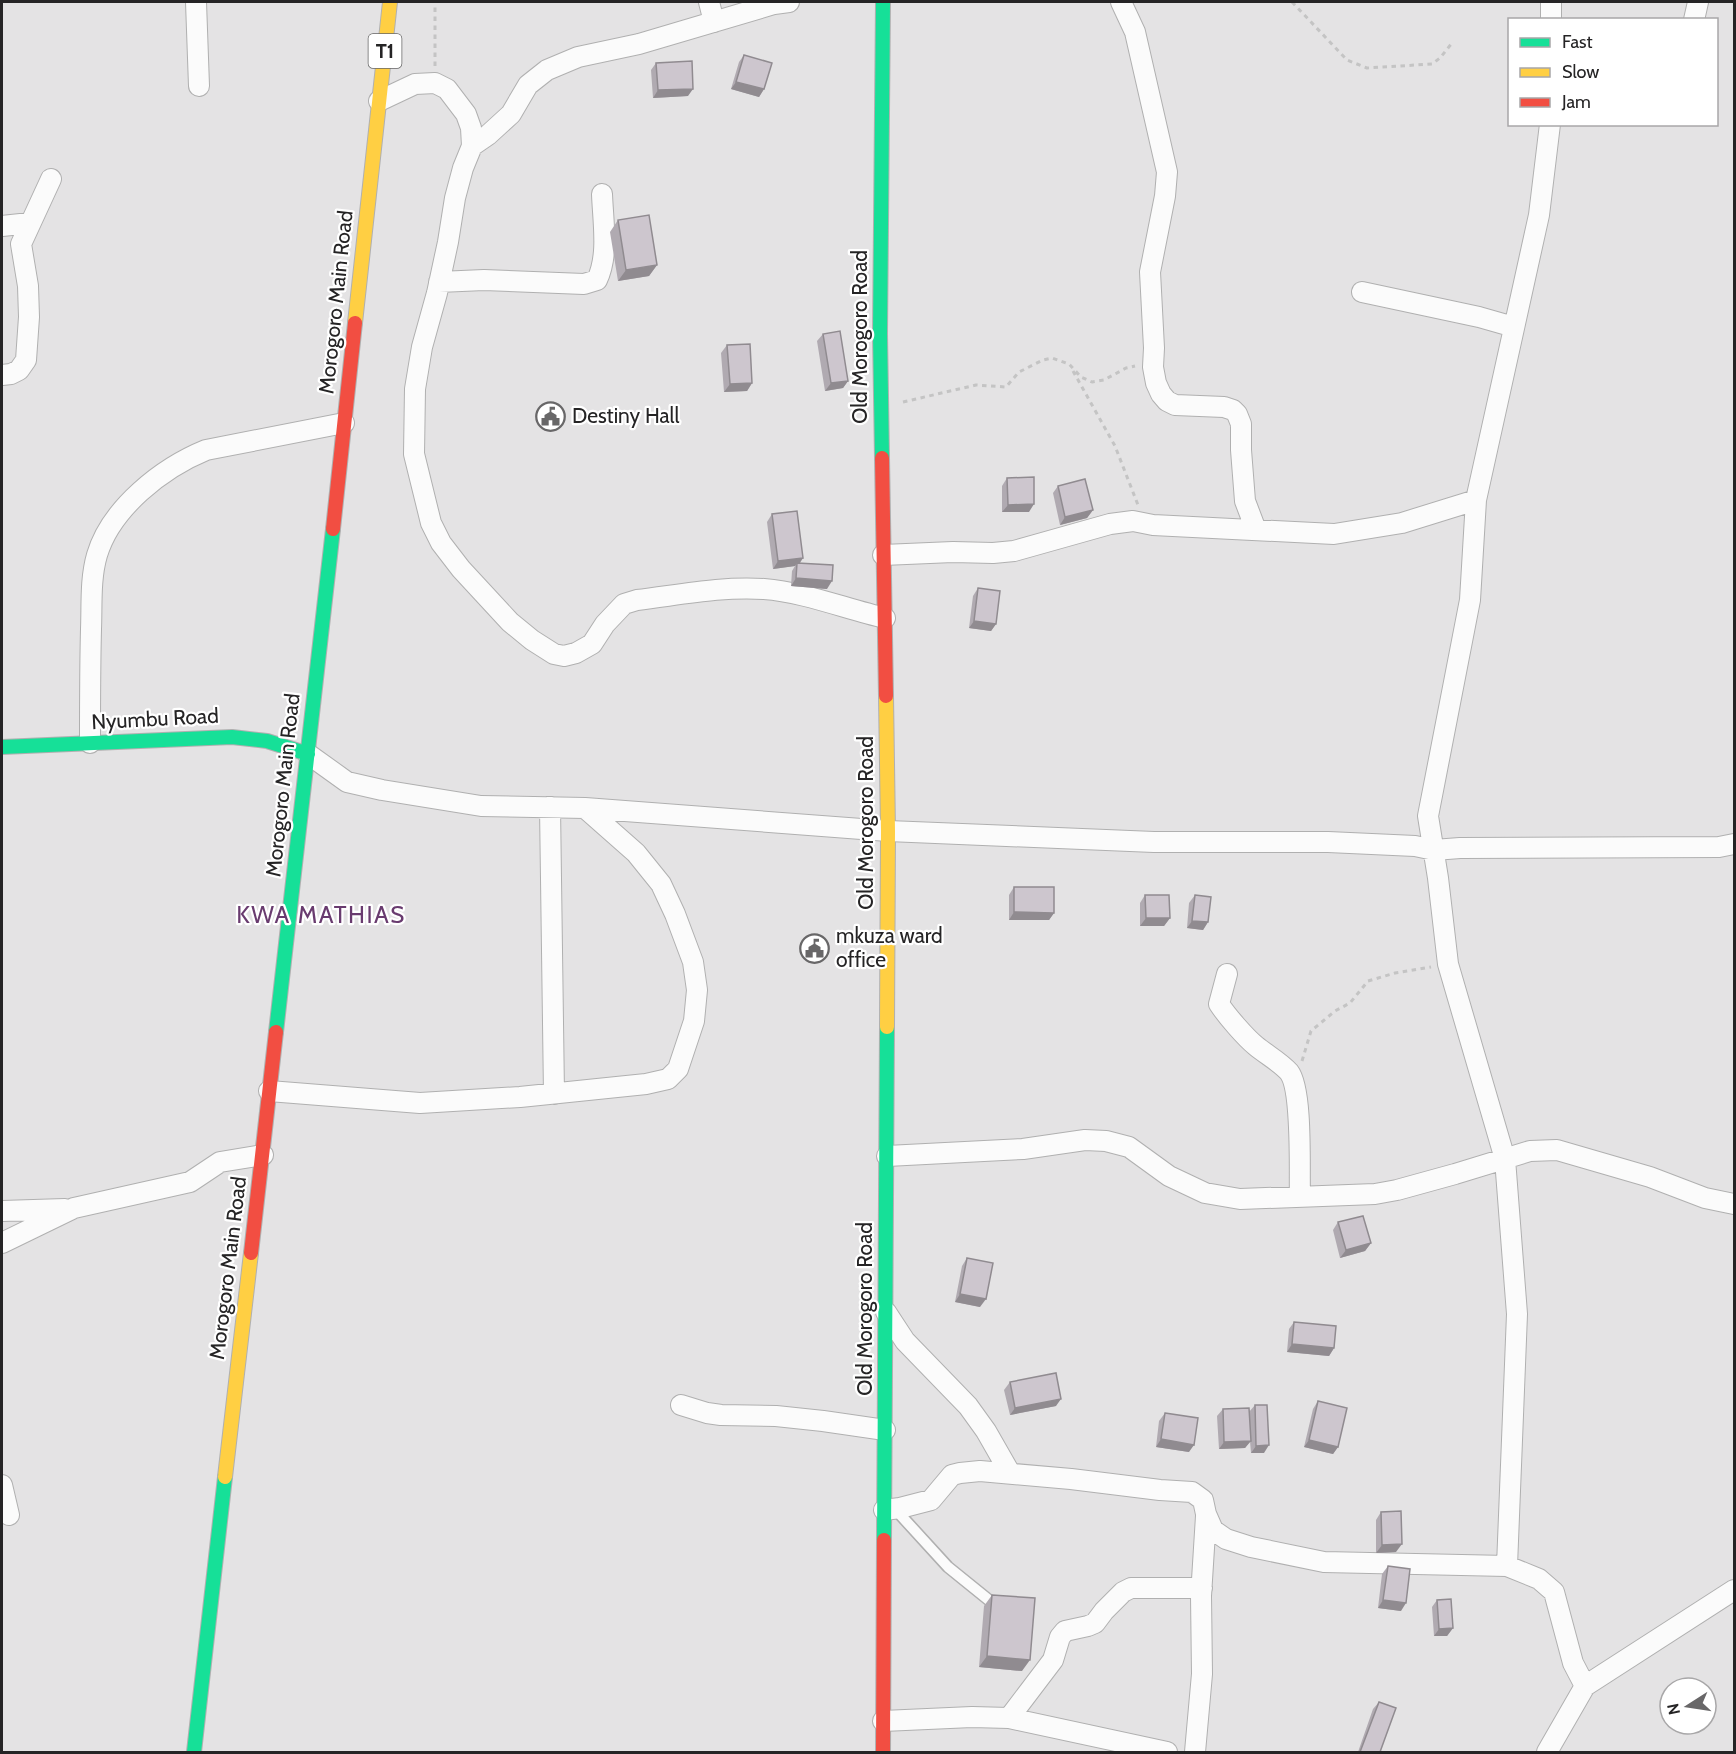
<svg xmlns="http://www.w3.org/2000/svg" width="1736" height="1754" viewBox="0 0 1736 1754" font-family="Cabin,sans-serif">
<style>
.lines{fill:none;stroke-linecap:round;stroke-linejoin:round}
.lane-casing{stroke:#b0b0b0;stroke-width:13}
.street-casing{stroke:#b0b0b0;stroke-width:22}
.fast-casing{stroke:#b0b0b0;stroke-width:16}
.slow-casing{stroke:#b0b0b0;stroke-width:16}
.jam-casing{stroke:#b0b0b0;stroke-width:16}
.path{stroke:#c4c4c4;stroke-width:3;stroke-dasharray:4.5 4.5;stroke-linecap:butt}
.lane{stroke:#fbfbfb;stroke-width:10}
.street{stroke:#fbfbfb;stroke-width:20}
.fast{stroke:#16e098;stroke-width:14}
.slow{stroke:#ffcf43;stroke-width:14}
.jam{stroke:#f24e42;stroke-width:14}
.wall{fill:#b0aab1}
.shaded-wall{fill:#908b90}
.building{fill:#cdc6ce;stroke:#908b90;stroke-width:1.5}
.labels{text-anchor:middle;stroke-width:4.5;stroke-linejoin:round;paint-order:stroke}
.shield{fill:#fff;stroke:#666;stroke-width:1.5}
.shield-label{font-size:20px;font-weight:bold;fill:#252425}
.street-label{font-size:21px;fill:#252425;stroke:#fff}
.poi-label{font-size:21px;fill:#252425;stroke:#fff;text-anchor:start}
.quarter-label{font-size:24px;letter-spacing:1.5px;fill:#693b6f;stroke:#fff}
</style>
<rect width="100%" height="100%" fill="#e4e3e4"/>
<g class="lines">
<defs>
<path id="lane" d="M895,1509l53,58 47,38"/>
<path id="street" d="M196,2l3,84
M709,2l5,20
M1121,2l14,30 32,140 -2,24 -15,76 4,76 -1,19 3,16 5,11 6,7 8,4 49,2 9,3 4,4 4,10v26l4,51 11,29
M1551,2v18
M1694,20l4,-18
M379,101l36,-17 20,-1 12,6 19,25 5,14 1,18 -9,22 -8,30 -7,44 -11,51 -15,54 -7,42 -1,65 17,69 10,20 20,26 49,53 22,18 22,14 10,2 12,-3 16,-9 13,-20 19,-20 13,-4c42,-5 85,-14 127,-11 40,3 82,20 121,29
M472,146l16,-11 23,-21 17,-29 19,-15 31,-13 61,-13 135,-40 15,-2
M2,226l28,-3
M439,282l45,-2 100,4 13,-4c12,-25 6,-58 5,-86
M1362,292l117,25 35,10
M2,375l9,-1 8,-4 7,-10 3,-43 -1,-31 -7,-42 30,-65
M883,555l70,-3 40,1 21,-2 96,-27 23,-3 20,4 181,9 68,-11 74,-23
M90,743c0,-38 0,-76 1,-114 1,-24 -1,-50 6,-74 14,-47 65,-87 109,-105l138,-27
M308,754l39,28 35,8 99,16 104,2 303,23 266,11h174l87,4 19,4 26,-2 259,-1 15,-3
M550,807l4,287
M1227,974l-8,30c8,12 26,33 37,42 11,9 24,16 33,26 14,18 10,100 11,125
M269,1091l151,12 100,-6 126,-13 22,-5 10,-10 16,-48 3,-31 -4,-28 -18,-48 -14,-30 -25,-31 -51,-45
M887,1156l136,-7 62,-9 21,1 23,6 40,29 36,17 35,6 135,-5 22,-4 58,-16 75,-23 27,-1 93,27 55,21 29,6
M2,1211l63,-2
M2,1243l72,-35 116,-26 30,-20 43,-7
M886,1312l19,29 63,65 18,25 24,42
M681,1405l26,8 14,2 55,1 47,5 62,9
M2,1485l7,30
M884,1510l16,-2 31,-8 21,-25 8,-2 20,-2 91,8 89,11 32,2 11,8 3,14 7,16 13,9 25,8 73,15 183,4 32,13 15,13 19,71 12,23
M1507,1566l10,-252 -12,-155 -57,-195 -10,-86 -10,-62 42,-216 6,-100 63,-285 11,-91
M1009,1718l44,-58 7,-23 5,-6 23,-5 7,-3 9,-12 19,-19 8,-4h71
M883,1721l89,-4 37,1 158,34
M1195,1752l7,-78 -1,-78 5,-80
M1547,1752l38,-66 149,-96"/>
<path id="fast" d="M882,458l-2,-124 3,-332
M2,747l230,-10 35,4 41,13
M276,1032l57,-503
M884,1540l3,-513
M194,1752l31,-275"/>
<path id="slow" d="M355,323l35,-321
M886,696l2,135 -1,196
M225,1477l26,-224"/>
<path id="jam" d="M882,458l4,238
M333,529l22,-206
M251,1253l25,-221
M883,1752l1,-212"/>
</defs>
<!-- lane casing -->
<use href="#lane" class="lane-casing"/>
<!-- street casing -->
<use href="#street" class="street-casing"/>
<!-- fast casing -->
<use href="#fast" class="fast-casing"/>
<!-- slow casing -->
<use href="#slow" class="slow-casing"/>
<!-- jam casing -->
<use href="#jam" class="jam-casing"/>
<!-- path -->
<path class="path" d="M1292,2l55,58 20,8 65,-4 8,-6 12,-15
M435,66v-64
M1073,371l42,75 23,59
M903,402l73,-17 30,2 13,-15 24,-12 9,-2 17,6 12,13 11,5 12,-2 22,-12 9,-2
M1302,1061l9,-30 24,-20 15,-8 18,-22 27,-8 36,-6"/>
<!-- lane -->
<use href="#lane" class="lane"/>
<!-- street -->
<use href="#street" class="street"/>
<!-- fast -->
<use href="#fast" class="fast"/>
<!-- slow -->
<use href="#slow" class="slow"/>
<!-- jam -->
<use href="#jam" class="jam"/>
</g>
<!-- wall -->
<path class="wall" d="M744,55l20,34 -5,8 -28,-8 8,-27z
M656,63l32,33 -35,2 -2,-28z
M618,220l39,45 -8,11 -31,5 -8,-49z
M823,334l25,47 -5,7 -18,3 -8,-50z
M727,345l25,38 -5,8 -23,1 -3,-39z
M1007,478l22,34h-27v-26z
M1058,486l35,24 -6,8 -27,7 -7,-32z
M772,514l27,49 28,26 -36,-3 1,-15 3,-5 -22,3 -6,-47z
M978,588l18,36 -5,7 -22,-3 4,-32z
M1014,887l40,26 -5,7h-40v-25z
M1145,895l25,23 -6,8h-24v-23z
M1195,895l13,27 -5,8 -16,-2 2,-25z
M1338,1222l33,21 -6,8 -25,7 -7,-28z
M967,1258l13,49 -25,-5 7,-36z
M1294,1322l40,26 -5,8 -42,-4 2,-23z
M1010,1382l46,24 -46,9 -6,-25z
M1318,1401l20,46 -5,7 -29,-7 9,-38z
M1255,1405l9,48h-13l-1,-12 -5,7 -26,1 -2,-33 6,-7 26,3z
M1165,1413l24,39 -33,-5 3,-26z
M1381,1512l15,40 -20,1v-33z
M1388,1566l13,45 -23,-3 4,-34z
M992,1595l30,76 -43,-4 5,-61z
M1437,1600l16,28 -6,8h-13l-2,-29z
M1379,1702l1,50h-22l15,-43z"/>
<!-- shaded-wall -->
<path class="shaded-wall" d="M736,82l28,7 -5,8 -28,-8z
M693,89l-5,7 -35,2 5,-8z
M657,265l-8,11 -31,5 8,-11z
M848,381l-5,7 -18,3 6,-8z
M752,383l-5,8 -23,1 6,-8z
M1034,504l-5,8h-27l6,-7z
M1093,510l-6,8 -27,7 5,-8z
M803,558l-5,8 -1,-3 -2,3 -22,3 5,-8z
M796,578l36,3 -5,8 -36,-3z
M974,621l22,3 -5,7 -22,-3z
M1014,912l40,1 -5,7h-40z
M1146,918h24l-6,8h-24z
M1192,921l16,1 -5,8 -16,-2z
M1371,1243l-6,8 -25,7 6,-8z
M960,1294l26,5 -6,8 -25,-5z
M1292,1344l42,4 -5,8 -42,-4z
M1061,1399l-5,7 -46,9 5,-7z
M1161,1439l33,6 -5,7 -33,-5z
M1309,1440l29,7 -5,7 -29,-7z
M1251,1441l-6,7 -26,1 5,-7z
M1269,1445l-5,8h-13l5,-7z
M1402,1544l-6,8 -20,1 6,-8z
M1383,1600l23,3 -5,8 -23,-3z
M1453,1628l-6,8h-13l5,-7z
M987,1656l43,4 -8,11 -43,-4z"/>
<!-- building -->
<path class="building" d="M744,55l28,8 -8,26 -28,-7z
M692,61l1,28 -35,1 -2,-27z
M649,215l8,50 -31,5 -8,-50z
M840,331l8,50 -17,2 -8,-49z
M750,344l2,39 -22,1 -3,-39z
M1034,477v27l-26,1 -1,-27z
M1085,479l8,31 -28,7 -7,-31z
M797,511l6,47 -25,3 -6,-47z
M797,563l36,2 -1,16 -36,-3z
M978,588l22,3 -4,33 -22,-3z
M1014,887h40v26l-40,-1z
M1145,895h24l1,23h-24z
M1195,895l16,2 -3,25 -16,-1z
M1363,1216l8,27 -25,7 -8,-28z
M967,1258l26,5 -7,36 -26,-5z
M1294,1322l42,4 -2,22 -42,-4z
M1056,1373l5,26 -46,9 -5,-26z
M1318,1401l29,7 -9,39 -29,-7z
M1255,1405h12l2,40 -13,1z
M1249,1408l2,33 -27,1 -1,-33z
M1165,1413l33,5 -4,27 -33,-6z
M1401,1511l1,33 -20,1 -1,-33z
M1388,1566l22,3 -4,34 -23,-3z
M992,1595l43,3 -5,62 -43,-4z
M1451,1599l2,29 -14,1 -2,-29z
M1379,1702l17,6 -16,44h-20z"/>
<!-- icons -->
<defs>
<symbol id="civic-ring" viewBox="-11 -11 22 22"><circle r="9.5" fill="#fff" stroke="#686768" stroke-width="1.5"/><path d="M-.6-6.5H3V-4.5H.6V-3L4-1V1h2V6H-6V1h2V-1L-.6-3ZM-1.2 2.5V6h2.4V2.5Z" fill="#686768"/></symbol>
</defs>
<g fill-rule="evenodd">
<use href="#civic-ring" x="534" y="400" width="33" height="33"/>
<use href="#civic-ring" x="798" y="932" width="33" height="33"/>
</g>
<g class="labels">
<!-- shield labels -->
<rect class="shield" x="368.5" y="34" width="33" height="34" rx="4.5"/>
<g class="shield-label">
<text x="385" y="58">T1</text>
</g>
<!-- street labels -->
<g class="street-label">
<text transform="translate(336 302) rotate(-84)" y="7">Morogoro Main Road</text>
<text transform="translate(860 337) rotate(-90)" y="7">Old Morogoro Road</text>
<text transform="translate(155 719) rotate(-3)" y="7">Nyumbu Road</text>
<text transform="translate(283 785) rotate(-84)" y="7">Morogoro Main Road</text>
<text transform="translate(866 823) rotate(-90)" y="7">Old Morogoro Road</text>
<text transform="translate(228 1268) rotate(-83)" y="7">Morogoro Main Road</text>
<text transform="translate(865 1309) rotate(-90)" y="7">Old Morogoro Road</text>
</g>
<!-- poi labels -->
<g class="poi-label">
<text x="572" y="423">Destiny Hall</text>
<text x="836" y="943">mkuza ward<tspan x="836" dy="24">office</tspan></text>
</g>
<!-- quarter labels -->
<g class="quarter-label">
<text x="321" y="923">KWA MATHIAS</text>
</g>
</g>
<!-- border -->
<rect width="1736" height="1754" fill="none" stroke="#252425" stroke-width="6"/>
<!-- legend -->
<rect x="1508" y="18" width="210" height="108" fill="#ffffff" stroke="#a8a7a8" stroke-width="1.5"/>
<rect x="1520" y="38" width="30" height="9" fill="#16e098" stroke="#a8a7a8" stroke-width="1.5"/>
<text x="1562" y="48" font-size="18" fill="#252425">Fast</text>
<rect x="1520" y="68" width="30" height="9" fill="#ffcf43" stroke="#a8a7a8" stroke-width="1.5"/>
<text x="1562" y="78" font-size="18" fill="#252425">Slow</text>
<rect x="1520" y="98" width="30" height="9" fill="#f24e42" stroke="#a8a7a8" stroke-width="1.5"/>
<text x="1562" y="108" font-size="18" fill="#252425">Jam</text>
<!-- north arrow -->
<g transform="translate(1688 1706) rotate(258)"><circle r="28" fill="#ffffff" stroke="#a8a7a8" stroke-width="1.5"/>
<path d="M0-4.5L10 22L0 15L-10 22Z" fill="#686768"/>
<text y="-9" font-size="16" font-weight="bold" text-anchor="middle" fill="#252425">N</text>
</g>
</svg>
